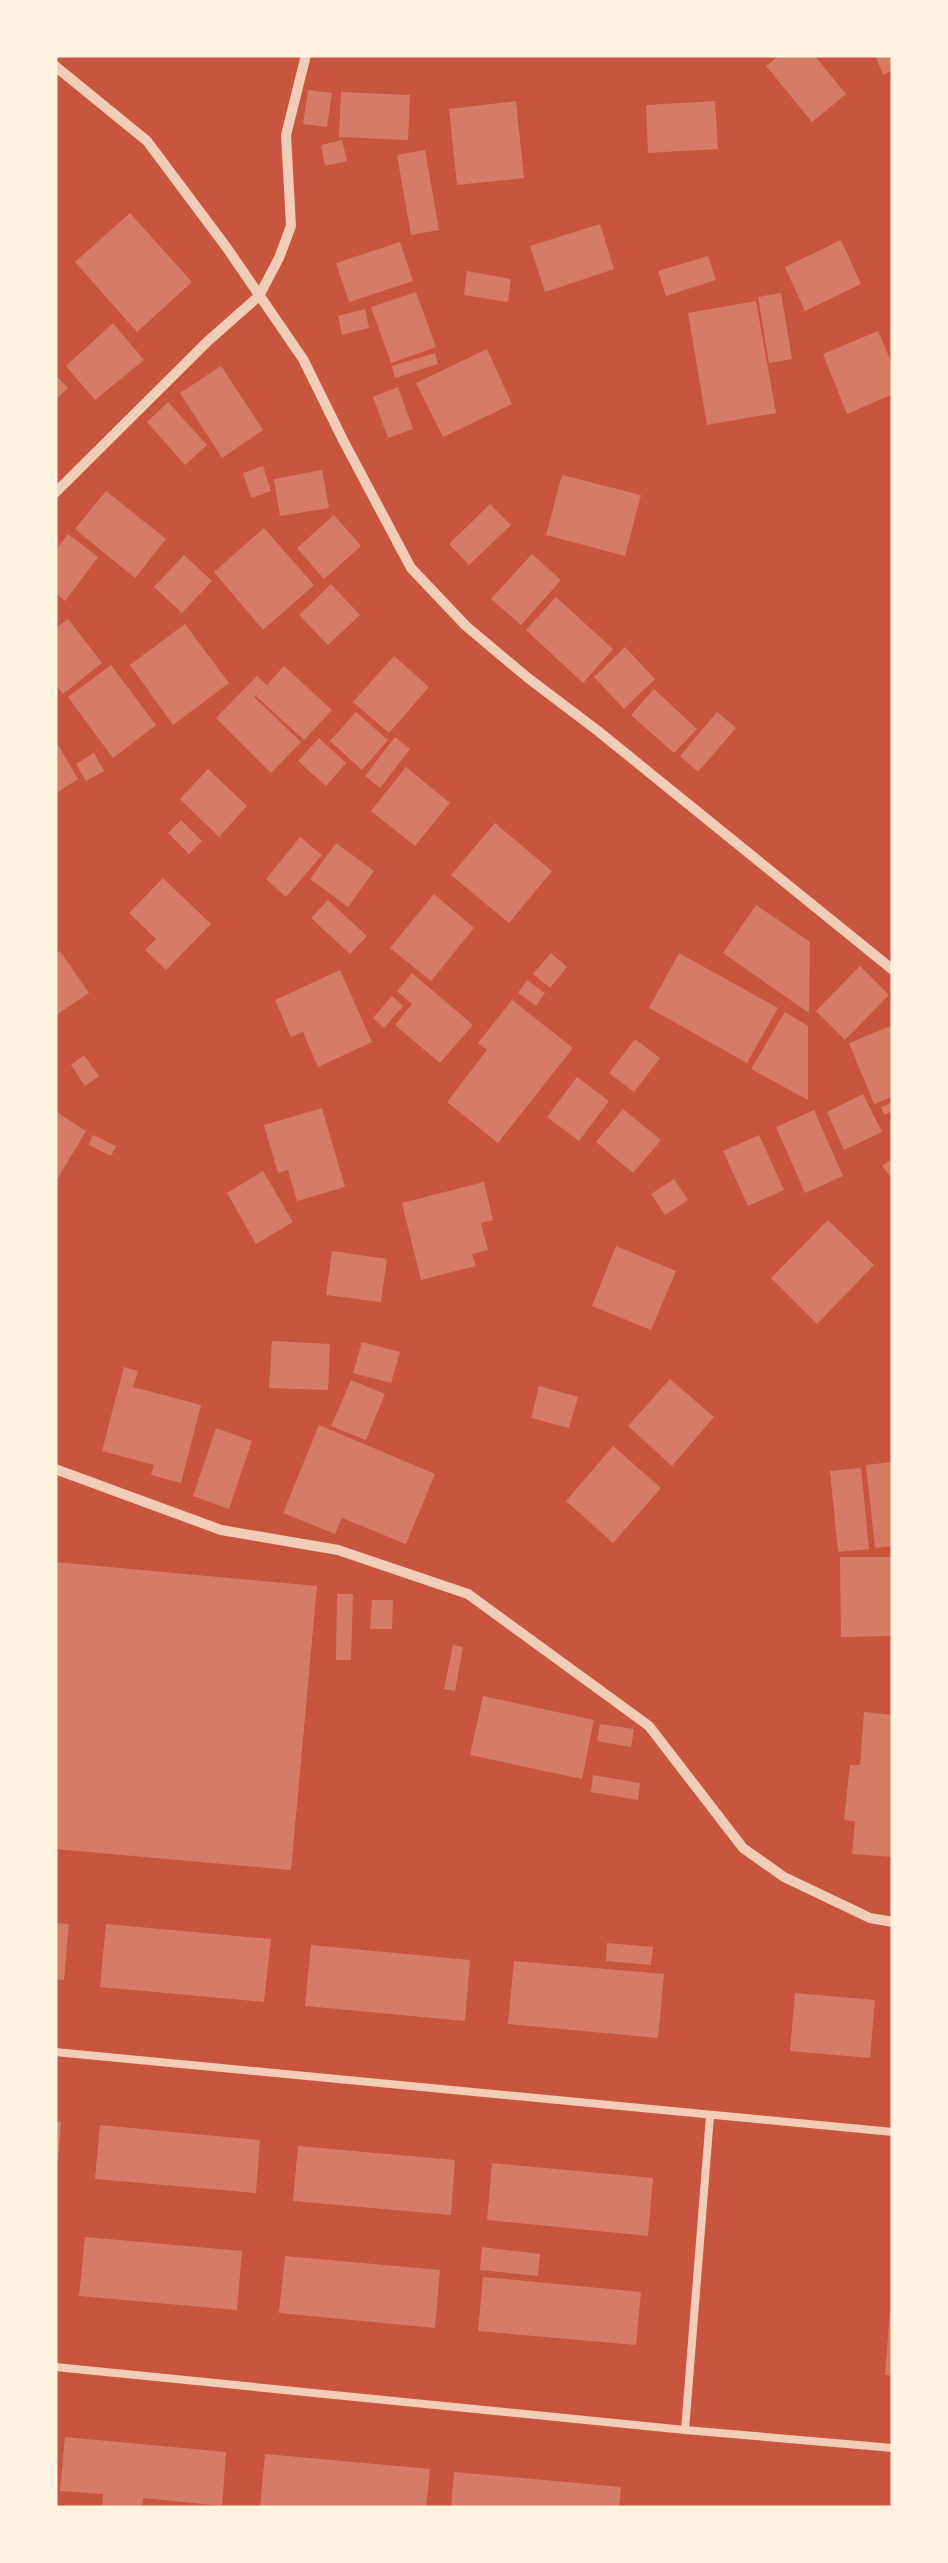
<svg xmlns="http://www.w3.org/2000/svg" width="948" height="2563" viewBox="0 0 948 2563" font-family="'Golos Text',sans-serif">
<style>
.building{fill:#d67c66}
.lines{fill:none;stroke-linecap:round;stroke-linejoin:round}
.service{stroke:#f1ccb7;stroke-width:8}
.minor{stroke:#f1ccb7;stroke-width:10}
</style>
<rect width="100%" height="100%" fill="#c8553d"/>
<!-- building -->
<path class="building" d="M780,55h34l32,39 -34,28 -46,-56z
M875,55h18v15l-10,5z
M308,90l24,3 -5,34 -24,-3z
M341,92l69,3 -2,45 -69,-3z
M516,101l8,77 -67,7 -8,-76z
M715,101l3,48 -70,4 -2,-48z
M342,140l5,21 -22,5 -4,-21z
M425,150l14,80 -28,5 -14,-80z
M130,213l62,69 -55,50 -62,-70z
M600,224l14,45 -69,23 -15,-46z
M841,240l20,44 -56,27 -20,-44z
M400,242l13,39 -64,21 -13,-39z
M708,256l8,24 -50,16 -8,-25z
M467,271l44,8 -3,23 -44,-7z
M416,292l20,55 -45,16 -20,-56z
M781,293l11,66 -23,4 -11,-66z
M756,301l20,112 -69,12 -19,-112z
M365,309l4,19 -27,7 -4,-19z
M113,323l31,37 -49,40 -29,-34z
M878,331l15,35v28l-46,20 -24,-60z
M487,349l25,55 -69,33 -27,-54z
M435,353l3,11 -43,14 -3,-12z
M221,366l42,64 -41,28 -42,-65z
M55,374l13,14 -13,12z
M398,387l15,42 -25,9 -15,-41z
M168,402l39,43 -22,20 -38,-43z
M263,466l8,25 -20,7 -8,-25z
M322,470l7,38 -49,8 -6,-37z
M562,475l79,20 -16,61 -79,-21z
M106,491l60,48 -31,39 -60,-49z
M490,504l21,21 -42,40 -20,-21z
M334,515l27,31 -37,33 -27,-31z
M264,528l50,57 -51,45 -49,-58z
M68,534l30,23 -33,44 -10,-8v-42z
M532,554l29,26 -40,45 -30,-26z
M184,555l28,26 -30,32 -28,-26z
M331,584l29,31 -32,30 -29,-30z
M556,597l57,52 -30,34 -57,-53z
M68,619l34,44 -39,31 -8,-10v-55z
M185,624l44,59 -56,42 -43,-60z
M625,647l30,32 -31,30 -30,-32z
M394,656l35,31 -40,46 -36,-31z
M111,665l45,60 -43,33 -45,-61z
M284,666l48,44 -28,30 -48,-44 7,-8 -9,9 47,45 -30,31 -55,-55 41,-42 10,9z
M654,689l43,40 -23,24 -43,-38z
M356,712l32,28 -26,30 -32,-29z
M717,712l19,16 -38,44 -18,-16z
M395,737l15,12 -30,39 -15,-12z
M319,738l27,25 -20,23 -28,-25z
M55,740l23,39 -23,15z
M94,753l10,18 -18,10 -10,-17z
M406,767l44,36 -35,43 -44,-35z
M208,769l39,37 -28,31 -39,-38z
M181,820l21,21 -13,13 -21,-21z
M495,823l57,48 -43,52 -58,-48z
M300,837l22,18 -36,42 -20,-18z
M336,843l38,28 -26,36 -38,-28z
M163,878l48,46 -45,46 -21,-20 11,-11 -27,-26z
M434,894l40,34 -43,53 -41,-33z
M328,900l39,36 -17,18 -39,-36z
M756,905l54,37 -1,71 -86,-60z
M60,951l29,42 -34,23v-62z
M551,953l16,14 -17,21 -17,-14z
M679,953l99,55 -31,55 -98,-55z
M860,966l29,29 -44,45 -29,-29z
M340,970l32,72 -54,25 -15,-35 -12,5 -16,-37z
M412,973l61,52 -33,38 -45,-38 17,-21 -15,-13z
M527,980l18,13 -9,13 -18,-13z
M392,996l11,10 -19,22 -11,-10z
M512,1000l61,48 -75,95 -51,-41 40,-52 -9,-7z
M785,1012l23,14v74l-57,-31z
M893,1025v71l-19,8 -25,-61z
M635,1039l25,19 -26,34 -25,-19z
M84,1055l15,21 -14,10 -14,-21z
M577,1077l32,24 -30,40 -32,-24z
M863,1094l19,38 -38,18 -17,-38z
M893,1102v9l-9,4 -3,-8z
M322,1108l23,79 -48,14 -9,-31 -10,3 -14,-48z
M623,1109l38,31 -28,33 -37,-31z
M814,1110l29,66 -38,17 -29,-66z
M55,1111l31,20 -31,52z
M93,1135l23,11 -5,10 -22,-11z
M759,1135l25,55 -36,16 -25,-55z
M893,1158v22l-11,-14z
M263,1171l30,51 -37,22 -29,-51z
M674,1179l14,21 -23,15 -14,-21z
M484,1182l9,38 -12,3 7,27 -16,4 4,12 -55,14 -19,-77z
M828,1220l46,45 -57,59 -46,-46z
M616,1246l60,25 -25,59 -59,-24z
M332,1251l55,8 -6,43 -55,-7z
M272,1341l58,3 -2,46 -59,-2z
M362,1342l38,10 -9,31 -38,-10z
M124,1367l14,4 -5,16 68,18 -20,78 -30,-8 3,-10 -52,-14z
M670,1379l44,38 -42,49 -44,-40z
M351,1380l34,14 -19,46 -35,-14z
M539,1386l39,11 -9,31 -38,-10z
M319,1425l116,49 -29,70 -64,-26 -7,16 -52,-21z
M216,1428l36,13 -23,68 -36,-13z
M613,1446l48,42 -48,55 -47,-42z
M893,1462v84l-18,2 -9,-83z
M861,1468l8,81 -31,3 -8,-81z
M840,1557h53v79l-52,1z
M55,1562l262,24 -26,284 -236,-21z
M337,1594h16l-2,66h-15z
M372,1600h21l-1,29h-22z
M453,1645l10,2 -8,44 -11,-2z
M483,1696l111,24 -12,59 -112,-24z
M864,1712l29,3v142l-41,-3 3,-33 -11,-1 6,-55h10z
M600,1724l34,5 -3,18 -34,-6z
M593,1775l47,8 -2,17 -47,-8z
M55,1923l14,1 -5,56 -9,-1z
M106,1924l165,15 -7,63 -164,-15z
M607,1943l46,4 -2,18 -45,-4z
M311,1945l159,15 -5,61 -160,-15z
M514,1961l150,13 -6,64 -150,-14z
M795,1993l80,7 -5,58 -80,-7z
M55,2121l6,1 -3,38h-3z
M100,2125l160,15 -4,53 -161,-14z
M298,2146l157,14 -4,55 -158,-14z
M492,2163l161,15 -5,58 -161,-16z
M85,2237l157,14 -5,59 -158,-14z
M482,2247l58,7 -2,22 -58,-6z
M285,2256l155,14 -5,58 -156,-15z
M483,2277l158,15 -5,53 -158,-14z
M890,2311h3v65l-8,-1z
M65,2437l161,15 -4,54 -79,-8 -1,10h-40l1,-14 -43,-3z
M265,2454l165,15 -4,39h-166z
M454,2472l167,15 -2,21h-168z"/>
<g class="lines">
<!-- service -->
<path class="service" d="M55,2052l838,80
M55,2367l630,63 208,18
M685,2430l25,-314"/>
<!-- minor -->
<path class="minor" d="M55,66l92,75 80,107 76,111 40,81 68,128 55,58 62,52 70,53 295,239
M55,493l153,-152 51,-45 20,-38 12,-32 -5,-91 20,-80
M55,1469l166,61 117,20 130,44 181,132 94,122 41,29 86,41 23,4"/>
</g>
<!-- border -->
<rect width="948" height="2563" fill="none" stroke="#fff3e0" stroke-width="115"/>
</svg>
